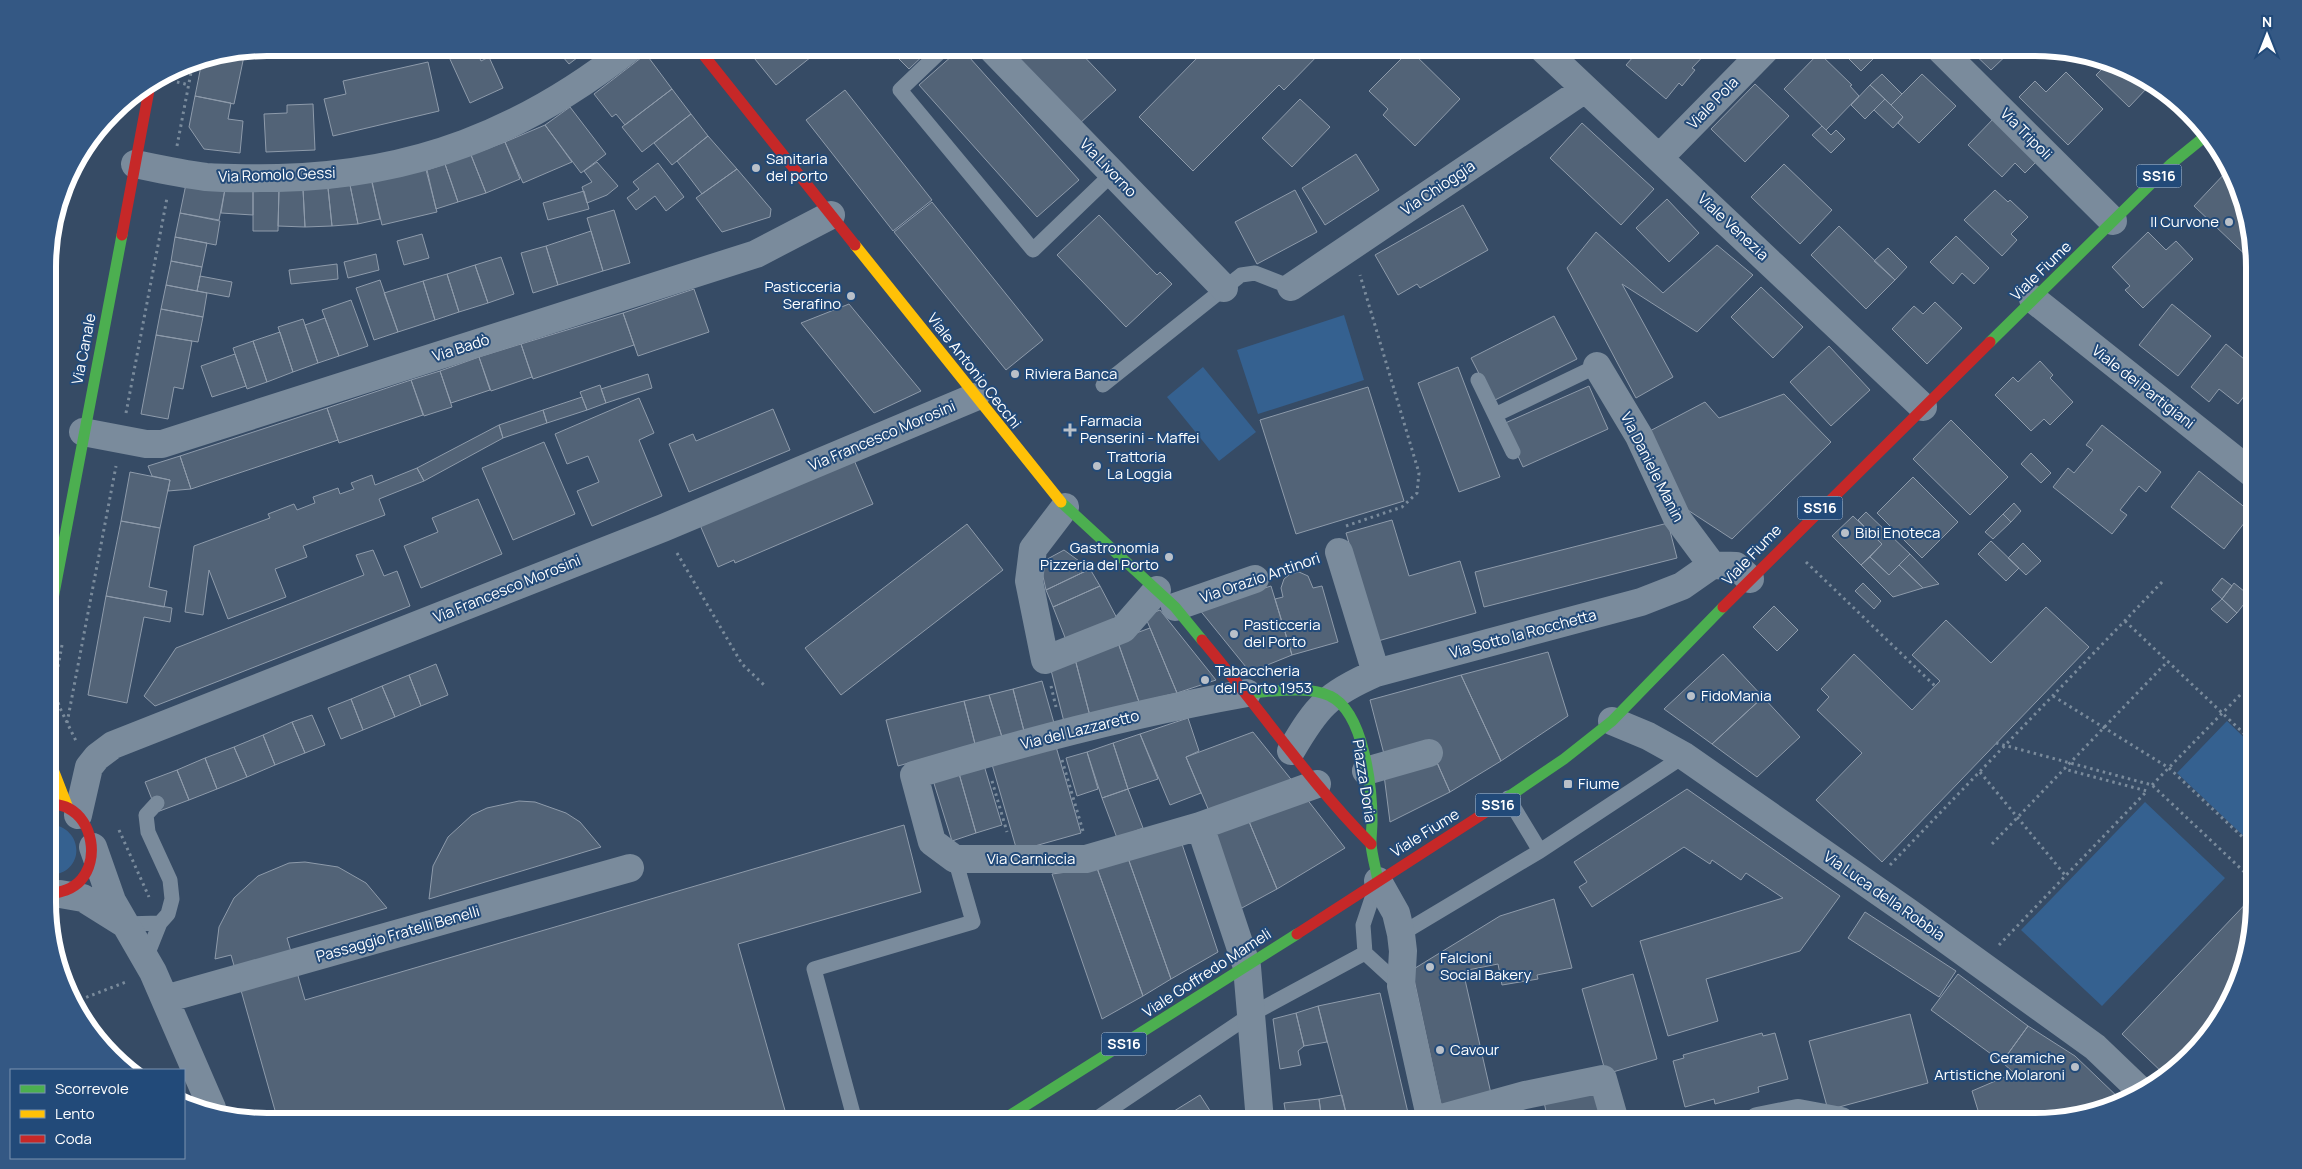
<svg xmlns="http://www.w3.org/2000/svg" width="2302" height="1169" viewBox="0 0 2302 1169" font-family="Manrope,sans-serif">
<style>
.green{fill:#356190}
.building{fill:#526377;stroke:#8e9bab}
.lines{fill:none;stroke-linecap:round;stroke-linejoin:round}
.path{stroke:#7a8b9c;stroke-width:3;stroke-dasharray:2.5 4;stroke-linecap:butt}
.lane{stroke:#7a8b9c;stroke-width:15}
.street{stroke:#7a8b9c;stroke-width:28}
.fast{stroke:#4caf50;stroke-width:11}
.slow{stroke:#ffc107;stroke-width:11}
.jam{stroke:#c62828;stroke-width:11}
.poi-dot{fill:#b9c0c9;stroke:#224a79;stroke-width:2}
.labels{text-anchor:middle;stroke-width:4;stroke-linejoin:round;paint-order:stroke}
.shield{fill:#224a79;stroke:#bdc9d7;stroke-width:1}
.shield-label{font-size:14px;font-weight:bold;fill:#fff}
.street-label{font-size:15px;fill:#fff;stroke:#224a79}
.poi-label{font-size:15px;fill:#fff;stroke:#224a79;text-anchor:start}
.rim{fill:none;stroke:#fff;stroke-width:6}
</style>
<rect width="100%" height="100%" fill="#364b65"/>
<!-- green -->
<path class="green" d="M1344,315l20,65 -106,34 -21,-64z
M1203,367l53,65 -37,29 -52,-64z
M2227,721l27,26v99l-77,-73z
M2145,802l80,76 -123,128 -81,-76z
M49,824c37,3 36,51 0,51z"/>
<!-- building -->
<path class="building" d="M317,48h19l-18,5z
M470,48h5l6,13 8,-4 14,31 -33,15 -21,-46z
M555,48h35l-21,16z
M746,48h65l5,5 -40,32z
M888,48h43l-22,21z
M961,48l118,132 -42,37 -118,-132z
M1005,48h71l40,42 -38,35z
M1112,48h16l-8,7z
M1196,48h129l-41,42 -5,-5 -86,86 -54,-54 63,-64z
M1641,48h70l-19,20 3,2 -13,16 -3,-3 -13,16 -40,-34z
M1841,48h39l2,2 -21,21 -22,-22z
M1968,48h46l-23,22z
M254,50l-2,8 -18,-4z
M1410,50l50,49 -45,47 -32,-31 5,-6 -19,-18z
M1819,53l33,32 -2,1 9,10 -33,34 -42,-41z
M234,54l10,2 -10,48 -39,-8 7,-35z
M646,54l26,35 -47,36 -9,-11 -4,3 -18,-23z
M428,62l11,49 -106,25 -9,-37 22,-5 -3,-13z
M2097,62l35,8 26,18 -5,4 -5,-5 -19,20 -33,-32 7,-7z
M2066,72l37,37 -35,36 -49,-48 16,-16 11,11z
M1882,74l20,20 -11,11 -21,-20z
M1922,74l34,32 -37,37 -21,-20 5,-6 -12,-12z
M1755,84l34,32 -44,46 -34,-33z
M1870,85l15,14 -20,20 -14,-14z
M672,89l19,25 -49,38 -20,-25z
M845,90l87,110 -39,31 -87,-111z
M195,96l36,7 -3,16 15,2 -3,32 -36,-4 -15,-22z
M1300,99l30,28 -38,40 -30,-29z
M1885,99l18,18 -10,11 -19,-18z
M313,104l2,46 -49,2 -2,-38 23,-1v-8z
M570,107l36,47 -25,19 -36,-48z
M691,114l17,22 -36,29 -18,-22z
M1995,117l44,42 -14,14 -10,-10 -13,14 -34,-32z
M1582,123l72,66 -33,36 -71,-67z
M545,125l27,37 -49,21 -18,-41z
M1822,126l9,9 5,-5 9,9 -14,14 -19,-18z
M708,136l29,33 -35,25 -25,-33z
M505,142l15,37 -34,14 -15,-38z
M1356,154l23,36 -54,35 -23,-37z
M471,155l15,38 -28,9 -13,-38z
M597,162l21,24 -11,9 -20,8 -5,-16 10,-5 -8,-11z
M658,163l26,34 -18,14 -11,-15 -19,14 -9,-12 12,-9 -6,-7z
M445,164l13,38 -22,7 -9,-39z
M1784,164l48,46 -32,34 -49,-47z
M425,166l12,46 -55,13 -11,-46z
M737,169l34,40 -1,8 -48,15 -26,-34z
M2227,171l26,68v23l-59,-56z
M372,181l8,38 -22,5 -8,-39z
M186,184l39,5 -6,31 -39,-7z
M350,185l8,39 -26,2 -4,-38z
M328,188l4,38 -27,1 -2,-38z
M225,189h28v26l-32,-2z
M253,189h26l-1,42h-25z
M279,189h24l2,38 -27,-1z
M1295,190l22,42 -60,32 -22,-42z
M1995,190l13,12 2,-2 18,17 -17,17 6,6 -15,16 -38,-36z
M584,191l5,18 -41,11 -5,-17z
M1667,199l32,34 -30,29 -33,-34z
M932,202l111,138 -37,30 -112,-138z
M1463,205l25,45 -68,38 -3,-4 -19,11 -23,-40z
M614,210l16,53 -27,8 -16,-53z
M180,213l40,8 -4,24 -41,-8z
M1099,215l58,60 3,-3 12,12 -46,43 -69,-72z
M1839,226l56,54 -29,29 -55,-54z
M591,231l12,40 -45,14 -12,-39z
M1596,232l67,61 54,-48 36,30 -56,57 -75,-48 51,93 -37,21 -69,-130z
M2148,232l18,18 10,-9 17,18 -50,49 -18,-18 5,-4 -18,-19z
M422,234l7,24 -25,7 -7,-24z
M1956,236l33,32 -15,16 -12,-11 -9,11 -23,-22z
M175,237l32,6 -5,24 -31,-6z
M546,246l12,39 -25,8 -12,-40z
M1888,248l19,19 -12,13 -21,-19z
M376,254l3,16 -31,8 -4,-16z
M501,257l13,37 -26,9 -13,-38z
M171,261l31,6 -5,24 -31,-6z
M337,264l1,15 -47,5 -2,-14z
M475,265l13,38 -29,9 -12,-38z
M447,274l12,38 -24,8 -12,-39z
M200,276l32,6 -3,15 -32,-6z
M380,280l18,52 -24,8 -18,-52z
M423,281l12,39 -37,12 -14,-39z
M166,285l41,8 -4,24 -42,-8z
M1761,287l42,40 -30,31 -42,-41z
M694,289l15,43 -71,24 -15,-43z
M351,300l17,46 -29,10 -17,-46z
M1935,302l27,26 -35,36 -35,-35 22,-23 9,8z
M849,304l72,87 -47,22 -73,-90z
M2172,304l39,32 -33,40 -39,-31z
M161,309l42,8 -5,25 -42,-7z
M623,313l11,32 -101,34 -12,-35z
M1554,316l23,43 -84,42 -22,-43z
M325,318l14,38 -21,7 -13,-38z
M303,319l15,44 -25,9 -15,-45z
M280,332l13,40 -26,10 -14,-41z
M156,335l36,6 -9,48 -9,-2 -6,32 -27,-5z
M253,341l14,41 -20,7 -14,-41z
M521,344l11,33 -41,14 -12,-34z
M2226,344l18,15 6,-8 3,3v31l-15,19 -19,-15 -10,13 -18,-15z
M1829,346l41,44 -39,36 -41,-44z
M235,354l11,32 -34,11 -11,-31z
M479,357l11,33 -39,13 -11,-32z
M2040,361l13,14 -3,3 23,24 -23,23 -6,-6 -13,12 -36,-36 18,-18 5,5z
M1458,367l42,110 -41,15 -41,-109z
M440,371l12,36 -28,9 -13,-36z
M648,374l4,14 -46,15 -5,-14z
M411,380l12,35 -84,28 -12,-35z
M600,385l6,18 -19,7 -7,-18z
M1589,386l19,43 -85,38 -20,-43z
M1368,387l36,114 -108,33 -36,-114z
M1784,394l47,48 -99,97 -55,-36 -31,-70 59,-31 14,16z
M582,397l5,13 -40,13 -4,-13z
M639,398l15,35 -15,7 23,56 -70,30 -15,-35 22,-9 -11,-26 -21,8 -12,-30z
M327,408l11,32 -147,49 -11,-33z
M773,409l17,41 -101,42 -20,-48 24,-10 3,7z
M543,410l4,13 -44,15 -4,-13z
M1951,420l57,57 -38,38 -57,-56z
M499,425l4,13 -79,43 -7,-13z
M2102,425l59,47 -15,20 -7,-6 -19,24 7,5 -15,19 -59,-47 15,-19 6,5 19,-23 -7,-5z
M544,442l31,72 -62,26 -31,-72z
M2031,453l20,20 -10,10 -20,-19z
M180,456l11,33 -23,2 2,-11 -18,-4 -4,-10z
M854,460l19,44 -138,59 -1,-3 -16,7 -18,-42z
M417,468l7,13 -45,18 6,16 -82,31 4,11 -32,12 11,28 -58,22 -19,-49 -6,45 -18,-3 9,-66 76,-28 -2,-4 26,-10 3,6 18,-7 -2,-6 25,-9 2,6 14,-5 -3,-6 21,-8 3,10z
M2199,471l53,42 -28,36 -53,-42z
M130,472l40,8 -10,48 -39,-7z
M1913,477l45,45 -36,36 -45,-45z
M478,499l24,55 -81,34 -17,-42 34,-14 -6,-14z
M2014,503l7,8 -10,11 -8,-8z
M1866,512l44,42 -21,21 -19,-18 12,-13 -24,-24z
M2003,514l8,8 -18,17 -8,-7z
M1853,516l29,28 -21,21 -29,-29z
M1392,520l17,56 51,-15 16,52 -98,28 -32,-108z
M121,521l39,7 -11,59 18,4 -3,16 -58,-11z
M1668,523l9,35 -193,49 -9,-35z
M967,524l36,46 -162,125 -36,-47z
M1991,541l28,27 -13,13 -28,-27z
M2023,543l18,18 -15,14 -18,-17z
M2254,546v19l-10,-7z
M373,550l11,26 13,-5 13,35 -255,100 -11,-10 32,-48 188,-73 -8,-20z
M1064,550l26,19 -44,21 -6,-27z
M1910,554l29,30 -16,4 -24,-23z
M1870,557l19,18 10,-10 24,23 -30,9 -32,-32z
M1090,569l10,17 -47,21 -7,-17z
M1299,572l9,4 5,12 9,-2 16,56 -46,13 -17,-56 8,-2 -2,-9 3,-9 6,-5z
M2222,578l10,8 -10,13 -10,-9z
M1863,583l18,18 -7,8 -19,-18z
M2234,583l16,13 -13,17 -15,-14z
M1100,586l20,38 -52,21 -15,-38z
M1271,586l21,69 -42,17 -51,-63z
M106,596l66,12 -2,14 -26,-5 -17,86 -39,-8z
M2222,599l15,14 -10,10 -16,-14z
M1774,606l24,24 -21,21 -24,-24z
M2046,607l43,40 -207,215 -66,-62 46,-47 -45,-43 12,-13 -8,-8 33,-35 58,56 28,-29 -28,-26 34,-35 45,43z
M1160,610l56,70 -39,13 -32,-77z
M1150,628l27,65 -38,9 -22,-62z
M1119,645l20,57 -49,14 -15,-57z
M1548,652l20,64 -67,45 -40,-86z
M1723,654l40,43 -51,47 -48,-35z
M1075,659l15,57 -26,6 -14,-56z
M436,664l12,31 -27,11 -12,-31z
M409,675l12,31 -26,11 -13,-31z
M1461,675l40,86 -51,31 -15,-34h-50l-15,-58z
M1042,681l12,42 -30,8 -11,-42z
M382,686l13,31 -32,13 -12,-31z
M1013,689l11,42 -22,6 -13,-42z
M989,695l13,42 -27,7 -11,-43z
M1763,697l37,40 -43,40 -45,-33z
M351,699l12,31 -22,9 -13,-31z
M964,701l11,43 -77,22 -12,-46z
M312,715l13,30 -20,8 -13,-31z
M1188,718l11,33 -13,6 15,36 -31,12 -30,-71z
M292,722l13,31 -30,12 -12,-30z
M1253,732l41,51 -85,28 -23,-54z
M1140,734l18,45 -30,10 -15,-46z
M263,735l12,30 -28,12 -13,-30z
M1055,743l26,90 -64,18 -26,-90z
M1113,743l15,46 -26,9 -15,-46z
M234,747l13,30 -30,12 -12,-31z
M1087,752l11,37 -21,7 -11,-38z
M205,758l12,31 -28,11 -12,-30z
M1435,758l15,34 -60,30 -6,-47z
M983,762l19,63 -26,8 -18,-63z
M177,770l12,30 -32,12 -12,-30z
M958,770l18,63 -24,8 -20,-64z
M1128,789l15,39 -26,10 -15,-40z
M1687,789l153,107 -40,55 -94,28 12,42 -50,15 -28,-95 143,-43 -37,-25 -5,7 -29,-20 -2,4 -26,-17 -92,60 -13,-20 8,-5 -13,-20z
M1306,798l39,50 -68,41 -29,-70z
M519,801l16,1 31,11 14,9 21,25 -172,52 4,-33 15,-29 24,-22 15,-7z
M1248,819l29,70 -37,20 -26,-78z
M904,825l17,67 -183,52 50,177h-510l-47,-166 -16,4 4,-32 15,-29 24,-22 31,-13 16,-1 33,5 28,16 21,25 -100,30 18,62z
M1181,841l37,111 -47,27 -43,-121z
M1128,858l43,121 -28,17 -46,-128z
M1097,868l46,128 -41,23 -50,-145z
M2254,895l-22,104 -9,12 -27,29 5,5 -1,2 -34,29 -44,-42z
M1554,899l18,69 -35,7 1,4 -36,6 -4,-21 -35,7 29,127 -50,12 -30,-140 88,-54z
M1865,912l91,59 -17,26 -91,-59z
M1633,974l24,85 -51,15 -24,-85z
M1958,974l70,52 -26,36 -71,-52z
M1380,993l29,124 -28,4h-33l-30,-115z
M1318,1006l9,36 -23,4 -8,-33z
M1296,1013l8,33 -6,5 3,14 -21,4 -7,-50z
M1910,1014l18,69 -100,27 -19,-69z
M2028,1026l47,30 47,45 -17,9 -56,11h-43l-1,-6 -24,5 -9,-29 42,-18 -12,-11z
M1762,1033l1,3 12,-3 13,46 -30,8 1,5 -44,12 -1,-5 -29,8 -12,-46 11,-3 -1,-3z
M1594,1086l8,35h-54l-5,-24z
M1200,1095l14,22 -6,4h-50z
M1342,1095l6,26h-26l-3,-22z
M1319,1099l3,22h-35l-3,-18z
M1896,1113l2,8h-26v-3z"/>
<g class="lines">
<!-- path -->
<path class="path" d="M177,82l12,3
M177,146l16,-84
M126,413l41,-215
M1346,526l56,-19 15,-14 2,-20 -59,-198
M677,553l65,111 22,21
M1806,562l129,124
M1279,568l34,-10
M2125,621l129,122
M62,645l-7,39 4,22 17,35
M1051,686l5,21
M2053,696l116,72 83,78
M67,723l49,-257
M1996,743l156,42 102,96
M1062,760l21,71
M1980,772l85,103
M992,781l15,51
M2152,785l90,-92
M119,830l30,67
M1992,844l176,-183
M1890,865l273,-284
M1999,945l148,-154 -83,-22
M74,1002l52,-20"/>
<!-- lane -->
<path class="lane" d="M944,48l-44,42 133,160 80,-77
M1478,380l35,72
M1103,385l138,-110 14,-2 36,14
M1495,415l102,-49
M1508,798l32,53
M1376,886l-13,39 2,28 36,33
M124,924l36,-1
M1401,934l139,-83 144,-95
M146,958l14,-35 8,-9 4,-15 -2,-19 -22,-48 -2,-17 11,-12
M855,1121l-41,-152 159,-47 -18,-63
M1093,1121l159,-107 113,-61"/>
<!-- street -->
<path class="street" d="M991,48l233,240
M1542,48l381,359
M1939,48l174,173
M1659,158l108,-110
M135,164c24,5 47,10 71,13 24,2 48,1 72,1 136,-3 246,-46 352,-130
M1291,287l294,-198
M2033,299l220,175
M1597,366l42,70 38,82 35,47
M83,432l63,12h16l594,-190 75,-39
M1065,507l-32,42 -4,32 16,79 78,-31 34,-39
M1339,552l37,121
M1712,565l24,1 14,13
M1175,607l80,-28
M1247,693c-112,20 -224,49 -333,82l18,67 23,17h131l114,-33 117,-42
M1612,721l36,15 36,20 224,156 187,135 47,45
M1291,751c26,-45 37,-57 85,-78l265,-71 41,-16 30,-21
M1366,771l63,-18
M78,815l11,-48 8,-10 16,-12 550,-217 312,-131
M1200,826l47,141 13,154
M93,847l19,54 41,71 59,136
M1378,881l18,32 5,21 2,17 -2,35 30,135
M60,894l23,4 40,25
M165,999l465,-131
M1431,1121l94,-26 78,-16 12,42
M1758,1121l40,-8 43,8"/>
<!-- fast -->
<path class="fast" d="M1990,342l181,-178 37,-30
M1061,502l114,105 27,33
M49,620l73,-385
M1247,693c23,-1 62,-8 83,3 34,16 42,91 42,125 0,7 -1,15 -1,23 1,12 5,25 7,37
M1489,810l75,-51 48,-38 111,-114
M1001,1121l296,-187"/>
<!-- slow -->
<path class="slow" d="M855,245l206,257
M49,759l19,49"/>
<!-- jam -->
<path class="jam" d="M698,48l157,197
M122,235l28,-150
M1723,607l267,-265
M1202,640c57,67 107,142 169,204
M49,803c6,1 14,2 19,5 25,13 31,51 13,72 -9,10 -20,12 -32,14
M1297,934l192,-124"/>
</g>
<!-- markers -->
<g class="poi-dot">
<circle cx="756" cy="168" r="5"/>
<circle cx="2229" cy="222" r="5"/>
<circle cx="851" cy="296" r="5"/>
<circle cx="1015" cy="374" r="5"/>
<path d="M1067.5 422.5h5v5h5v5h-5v5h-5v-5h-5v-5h5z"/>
<circle cx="1097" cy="466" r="5"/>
<circle cx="1845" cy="533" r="5"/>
<circle cx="1169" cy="557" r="5"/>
<circle cx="1234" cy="634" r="5"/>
<circle cx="1205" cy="680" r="5"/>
<circle cx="1691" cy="696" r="5"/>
<rect x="1563" y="779" width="10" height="10" rx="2.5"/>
<circle cx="1430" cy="967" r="5"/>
<circle cx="1440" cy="1050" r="5"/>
<circle cx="2075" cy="1067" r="5"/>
</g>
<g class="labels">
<!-- shield labels -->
<g class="shield">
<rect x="2136.5" y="164.5" width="45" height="23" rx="4"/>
<rect x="1797.5" y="496.5" width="45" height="23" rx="4"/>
<rect x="1475.5" y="793.5" width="45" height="23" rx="4"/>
<rect x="1101.5" y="1032.5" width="45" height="23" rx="4"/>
</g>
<g class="shield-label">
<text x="2159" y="181">SS16</text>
<text x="1820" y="513">SS16</text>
<text x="1498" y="810">SS16</text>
<text x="1124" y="1049">SS16</text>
</g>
<!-- street labels -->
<g class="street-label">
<text transform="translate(1713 103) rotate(-46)" y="5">Viale Pola</text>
<text transform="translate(2026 134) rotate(45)" y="5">Via Tripoli</text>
<text transform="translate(1108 168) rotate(46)" y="5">Via Livorno</text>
<text transform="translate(277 175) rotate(-2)" y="5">Via Romolo Gessi</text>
<text transform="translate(1438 188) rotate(-34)" y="5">Via Chioggia</text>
<text transform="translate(1733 227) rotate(43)" y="5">Viale Venezia</text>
<text transform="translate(2041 271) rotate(-44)" y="5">Viale Fiume</text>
<text transform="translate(461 348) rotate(-18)" y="5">Via Badò</text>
<text transform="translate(84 349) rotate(-79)" y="5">Via Canale</text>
<text transform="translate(974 371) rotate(52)" y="5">Viale Antonio Cecchi</text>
<text transform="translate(2143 387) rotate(38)" y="5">Viale dei Partigiani</text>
<text transform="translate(882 436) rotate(-23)" y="5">Via Francesco Morosini</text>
<text transform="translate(1652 467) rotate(63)" y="5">Via Daniele Manin</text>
<text transform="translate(1752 555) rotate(-46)" y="5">Viale Fiume</text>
<text transform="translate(1260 578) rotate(-19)" y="5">Via Orazio Antinori</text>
<text transform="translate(507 589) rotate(-22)" y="5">Via Francesco Morosini</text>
<text transform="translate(1523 634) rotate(-15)" y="5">Via Sotto la Rocchetta</text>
<text transform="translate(1080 730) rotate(-14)" y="5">Via del Lazzaretto</text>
<text transform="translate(1364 781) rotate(81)" y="5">Piazza Doria</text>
<text transform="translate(1425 833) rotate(-32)" y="5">Viale Fiume</text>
<text x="1031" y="864">Via Carniccia</text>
<text transform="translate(1884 896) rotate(35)" y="5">Via Luca della Robbia</text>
<text transform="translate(398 934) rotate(-16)" y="5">Passaggio Fratelli Benelli</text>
<text transform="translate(1207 973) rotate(-33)" y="5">Viale Goffredo Mameli</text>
</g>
<!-- poi labels -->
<g class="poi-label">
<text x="766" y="164">Sanitaria<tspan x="766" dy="17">del porto</tspan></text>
<text x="2219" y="227" text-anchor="end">Il Curvone</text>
<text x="841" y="292" text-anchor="end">Pasticceria<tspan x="841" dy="17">Serafino</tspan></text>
<text x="1025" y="379">Riviera Banca</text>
<text x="1080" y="426">Farmacia<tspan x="1080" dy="17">Penserini - Maffei</tspan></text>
<text x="1107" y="462">Trattoria<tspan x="1107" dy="17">La Loggia</tspan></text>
<text x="1855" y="538">Bibi Enoteca</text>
<text x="1159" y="553" text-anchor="end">Gastronomia<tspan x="1159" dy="17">Pizzeria del Porto</tspan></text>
<text x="1244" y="630">Pasticceria<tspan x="1244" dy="17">del Porto</tspan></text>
<text x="1215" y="676">Tabaccheria<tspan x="1215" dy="17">del Porto 1953</tspan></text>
<text x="1701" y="701">FidoMania</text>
<text x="1578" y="789">Fiume</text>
<text x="1440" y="963">Falcioni<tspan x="1440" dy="17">Social Bakery</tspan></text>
<text x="1450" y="1055">Cavour</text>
<text x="2065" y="1063" text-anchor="end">Ceramiche<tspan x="2065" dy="17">Artistiche Molaroni</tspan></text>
</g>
</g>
<!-- crop -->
<path d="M0 0H2302V1169H0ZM267 56H2035A211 211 0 0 1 2246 267V902A211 211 0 0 1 2035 1113H267A211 211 0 0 1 56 902V267A211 211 0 0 1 267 56Z" fill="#345884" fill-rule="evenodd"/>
<path class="rim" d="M267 56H2035A211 211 0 0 1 2246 267V902A211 211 0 0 1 2035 1113H267A211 211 0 0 1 56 902V267A211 211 0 0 1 267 56Z"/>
<!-- legend -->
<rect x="10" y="1069" width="175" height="90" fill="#224a79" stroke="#7a92af"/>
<rect x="20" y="1085" width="25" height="8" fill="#4caf50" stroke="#7a92af"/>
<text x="55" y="1094" font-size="15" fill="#ffffff">Scorrevole</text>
<rect x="20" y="1110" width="25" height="8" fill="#ffc107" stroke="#7a92af"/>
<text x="55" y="1119" font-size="15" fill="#ffffff">Lento</text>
<rect x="20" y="1135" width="25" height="8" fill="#c62828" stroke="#7a92af"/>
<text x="55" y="1144" font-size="15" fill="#ffffff">Coda</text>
<!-- north arrow -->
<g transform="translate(2267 35)" stroke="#224a79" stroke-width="4" paint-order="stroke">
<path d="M0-4L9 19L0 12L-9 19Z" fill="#ffffff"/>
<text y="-8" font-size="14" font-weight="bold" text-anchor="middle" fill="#ffffff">N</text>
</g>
</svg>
